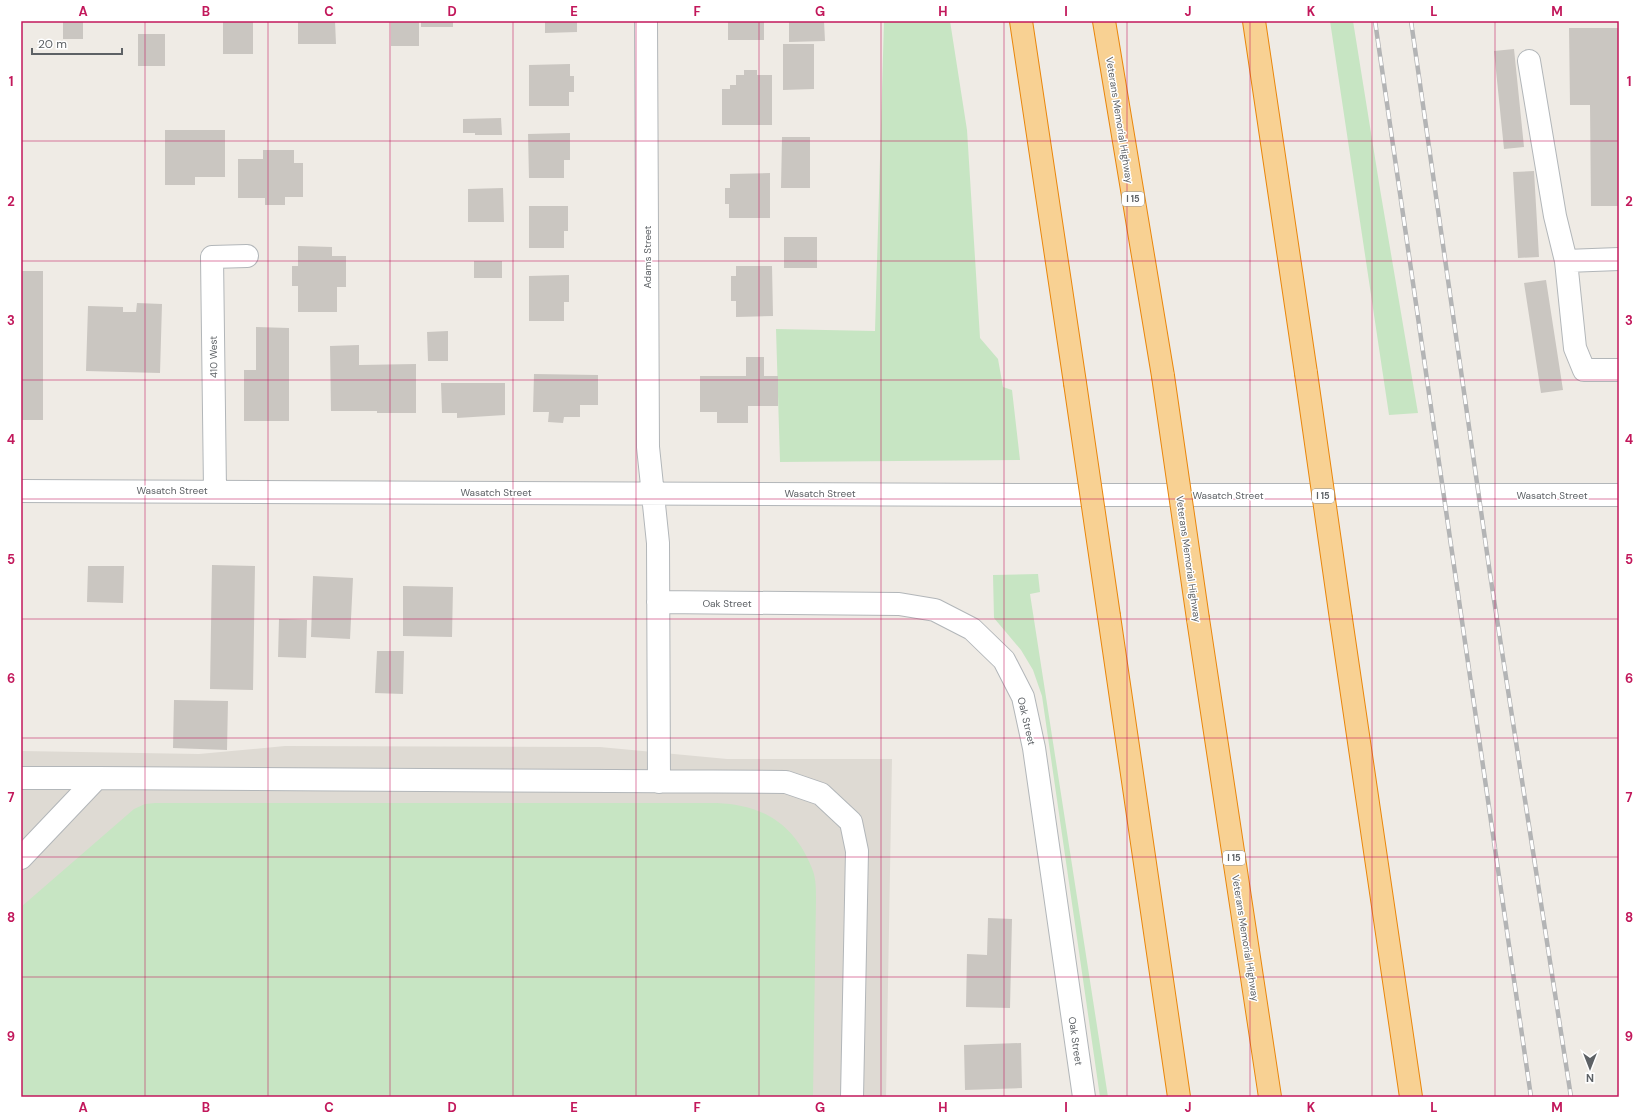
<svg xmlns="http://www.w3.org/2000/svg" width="1640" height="1118" viewBox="0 0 1640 1118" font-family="'DM Sans',sans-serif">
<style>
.education{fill:#dedad3}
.green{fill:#c7e5c3}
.building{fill:#cac6c1}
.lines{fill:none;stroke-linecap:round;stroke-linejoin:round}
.minor-casing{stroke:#b2b6b9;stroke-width:24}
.highway-casing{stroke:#e9860b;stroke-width:24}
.minor{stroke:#fff;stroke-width:22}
.highway{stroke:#f8d193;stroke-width:22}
.rail-casing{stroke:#b3b4b5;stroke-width:4.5}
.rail{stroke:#fff;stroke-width:3;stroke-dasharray:9;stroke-linecap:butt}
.highway-bridge-casing{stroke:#e9860b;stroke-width:24;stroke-linecap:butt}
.highway-bridge{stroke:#f8d193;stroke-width:22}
.grid{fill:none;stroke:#c2185b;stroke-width:1;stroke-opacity:0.55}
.labels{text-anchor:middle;stroke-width:3;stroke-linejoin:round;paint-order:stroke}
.shield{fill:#fff;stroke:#8e9093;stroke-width:1}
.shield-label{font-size:9px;font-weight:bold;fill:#5d6165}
.street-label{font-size:10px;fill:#5d6165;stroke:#fff}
.neatline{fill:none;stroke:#c2185b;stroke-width:1.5}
.grid-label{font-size:13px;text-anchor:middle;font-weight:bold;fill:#c2185b}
</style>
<rect width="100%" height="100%" fill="#efebe5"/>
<!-- education -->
<path class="education" d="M285,746l315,1 127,12h165l-6,338h-865v-346l178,3z"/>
<!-- green -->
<path class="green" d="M884,21h66l17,109 13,208 18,21 5,28 9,3 8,70 -240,2 -4,-133 99,2z
M1330,21h23l27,168 38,224 -29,2z
M1038,574l2,18 -10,2 78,503h-8l-58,-401 -9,-26 -12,-20 -27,-32 -1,-43z
M155,803h562c48,2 79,23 96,68 3,8 3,20 3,28l-3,198h-792v-190l113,-98 11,-5z"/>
<!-- building -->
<path class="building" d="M63,21h20v18h-20z
M223,21h30v33h-30z
M298,21h37l1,23h-38z
M391,21h28v25h-28z
M421,21h32v6h-32z
M545,21h32v11l-32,1z
M728,21h36v19h-36z
M789,21h35l1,20 -36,1z
M1569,28h50v178h-28l-1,-101h-20z
M138,34h27v32h-27z
M783,44h31v45l-31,1z
M1514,49l10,98 -20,2 -10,-98z
M570,64v12h4v16h-5v14h-40v-41z
M744,70h13v5h15v50h-50v-36h8v-4h6v-10h8z
M501,118l1,17h-27v-2h-12v-14z
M165,130h60v47h-30v8h-30z
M570,133v27h-6v18h-35l-1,-44z
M782,137h28v51h-29z
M263,150h31v13h9v34h-18v8h-20v-7h-27v-39h25z
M1534,171l5,86 -21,1 -5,-86z
M770,173v45h-41v-14h-4v-16h5v-14z
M503,188l1,34h-36v-33z
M529,206h39v25h-4v17h-35z
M784,237h33v31h-33z
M298,246l34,1v9h14v31h-9v25h-39v-26h-6v-20h6z
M474,261h28v17h-28z
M736,266h36l1,50 -37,1v-16h-5v-25h5z
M21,271h22v149h-22z
M569,275v27h-5v19h-35v-45z
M1546,280l17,110 -22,3 -17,-110z
M137,303l25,1 -2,69 -74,-2 2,-65 35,1v5h13z
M256,327l33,1v93h-45v-51h12z
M448,331v30h-20l-1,-29z
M359,345v20l57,-1v49h-39v-2h-46l-1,-65z
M746,357h18v19h14v30h-30v17h-31v-11h-17v-36h46z
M534,374l64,1v30h-18v12h-16l-1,6 -15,-1 1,-10h-16z
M441,383h64v32l-48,3v-5h-15z
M212,565l43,1 -2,124 -43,-1z
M88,566h36l-1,37 -36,-1z
M313,576l40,2 -3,61 -39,-2z
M403,586l50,1 -1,50 -49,-1z
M279,619l28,1 -1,38 -28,-1z
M377,651h27l-1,43 -28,-1z
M174,700l54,1 -1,49 -54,-2z
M988,918l24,1 -2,89 -44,-1 1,-53 20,1z
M1021,1043l1,45 -57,2 -1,-45z"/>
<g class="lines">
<defs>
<path id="minor" d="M646,21l2,426 10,96 1,239
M1529,61l26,155 11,45 53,-2
M1566,261l9,87 9,22h35
M215,490l-3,-233 35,-1
M21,491l1001,4h597
M658,602l241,2 36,6 37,19 32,31 19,37 11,51 50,349
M21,778h76l-76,80
M97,778l689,4 35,12 30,28 6,29 -5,246"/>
<path id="highway" d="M1021,21l54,362
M1104,21l59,355
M1254,21l52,352
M1109,616l70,481
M1198,619l72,478
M1341,619l70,478"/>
</defs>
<!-- minor casing -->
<use href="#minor" class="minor-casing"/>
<!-- highway casing -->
<use href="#highway" class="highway-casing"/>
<!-- minor -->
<use href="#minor" class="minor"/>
<!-- highway -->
<use href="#highway" class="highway"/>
<defs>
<path id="rail" d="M1375,21l156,1076
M1411,21l79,553 81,523"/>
</defs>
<!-- rail casing -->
<use href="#rail" class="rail-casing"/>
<!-- rail -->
<use href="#rail" class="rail"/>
<defs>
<path id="highway-bridge" d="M1306,373l35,246
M1163,376l35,243
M1075,383l34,233"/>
</defs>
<!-- highway-bridge casing -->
<use href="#highway-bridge" class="highway-bridge-casing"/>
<!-- highway-bridge -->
<use href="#highway-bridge" class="highway-bridge"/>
</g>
<!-- grid -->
<path class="grid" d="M145,21v1076M268,21v1076M390,21v1076M513,21v1076M636,21v1076M759,21v1076M881,21v1076M1004,21v1076M1127,21v1076M1250,21v1076M1372,21v1076M1495,21v1076M21,141h1598M21,261h1598M21,380h1598M21,499h1598M21,619h1598M21,738h1598M21,857h1598M21,977h1598"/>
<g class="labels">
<!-- shield labels -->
<g class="shield">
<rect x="1122" y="192" width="22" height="14" rx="3"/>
<rect x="1312" y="489" width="22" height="14" rx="3"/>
<rect x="1223" y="851" width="22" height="14" rx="3"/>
</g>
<g class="shield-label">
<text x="1133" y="202">I 15</text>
<text x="1323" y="499">I 15</text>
<text x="1234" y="861">I 15</text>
</g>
<!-- street labels -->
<g class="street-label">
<text transform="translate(1120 120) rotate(81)" y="4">Veterans Memorial Highway</text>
<text transform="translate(647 257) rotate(-90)" y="4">Adams Street</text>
<text transform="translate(213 357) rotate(-91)" y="4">410 West</text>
<text x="172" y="494">Wasatch Street</text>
<text x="496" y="496">Wasatch Street</text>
<text x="820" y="497">Wasatch Street</text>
<text x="1228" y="499">Wasatch Street</text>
<text x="1552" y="499">Wasatch Street</text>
<text transform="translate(1189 559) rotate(82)" y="4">Veterans Memorial Highway</text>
<text x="727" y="607">Oak Street</text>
<text transform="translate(1027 721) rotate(77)" y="4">Oak Street</text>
<text transform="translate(1246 938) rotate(81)" y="4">Veterans Memorial Highway</text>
<text transform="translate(1076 1041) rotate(82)" y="4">Oak Street</text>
</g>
</g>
<!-- border -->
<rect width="1640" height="1118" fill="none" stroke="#ffffff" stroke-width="44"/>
<!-- north arrow -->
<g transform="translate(1590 1068) rotate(180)" stroke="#ffffff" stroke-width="3" paint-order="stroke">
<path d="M0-3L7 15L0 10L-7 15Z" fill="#5d6165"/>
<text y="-6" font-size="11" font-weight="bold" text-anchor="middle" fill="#5d6165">N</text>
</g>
<!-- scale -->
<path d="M32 48v6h90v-6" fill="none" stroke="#5d6165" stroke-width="2"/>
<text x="38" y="48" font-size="12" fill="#5d6165" stroke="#ffffff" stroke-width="3" paint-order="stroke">20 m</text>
<rect x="22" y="22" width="1596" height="1074" class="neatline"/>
<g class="grid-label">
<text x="83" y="16">A</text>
<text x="206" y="16">B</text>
<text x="329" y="16">C</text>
<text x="452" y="16">D</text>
<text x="574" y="16">E</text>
<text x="697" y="16">F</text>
<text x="820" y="16">G</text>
<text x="943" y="16">H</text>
<text x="1066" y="16">I</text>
<text x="1188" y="16">J</text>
<text x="1311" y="16">K</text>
<text x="1434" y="16">L</text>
<text x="1557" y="16">M</text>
<text x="11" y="86">1</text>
<text x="1629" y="86">1</text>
<text x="11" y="206">2</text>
<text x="1629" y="206">2</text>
<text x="11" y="325">3</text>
<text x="1629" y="325">3</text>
<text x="11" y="444">4</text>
<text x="1629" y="444">4</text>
<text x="11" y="564">5</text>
<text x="1629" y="564">5</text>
<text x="11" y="683">6</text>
<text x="1629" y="683">6</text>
<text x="11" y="802">7</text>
<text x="1629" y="802">7</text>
<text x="11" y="922">8</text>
<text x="1629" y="922">8</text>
<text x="11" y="1041">9</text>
<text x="1629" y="1041">9</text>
<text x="83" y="1112">A</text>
<text x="206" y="1112">B</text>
<text x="329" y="1112">C</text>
<text x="452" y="1112">D</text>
<text x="574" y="1112">E</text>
<text x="697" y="1112">F</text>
<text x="820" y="1112">G</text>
<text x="943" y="1112">H</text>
<text x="1066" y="1112">I</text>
<text x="1188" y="1112">J</text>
<text x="1311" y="1112">K</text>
<text x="1434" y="1112">L</text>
<text x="1557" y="1112">M</text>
</g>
</svg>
